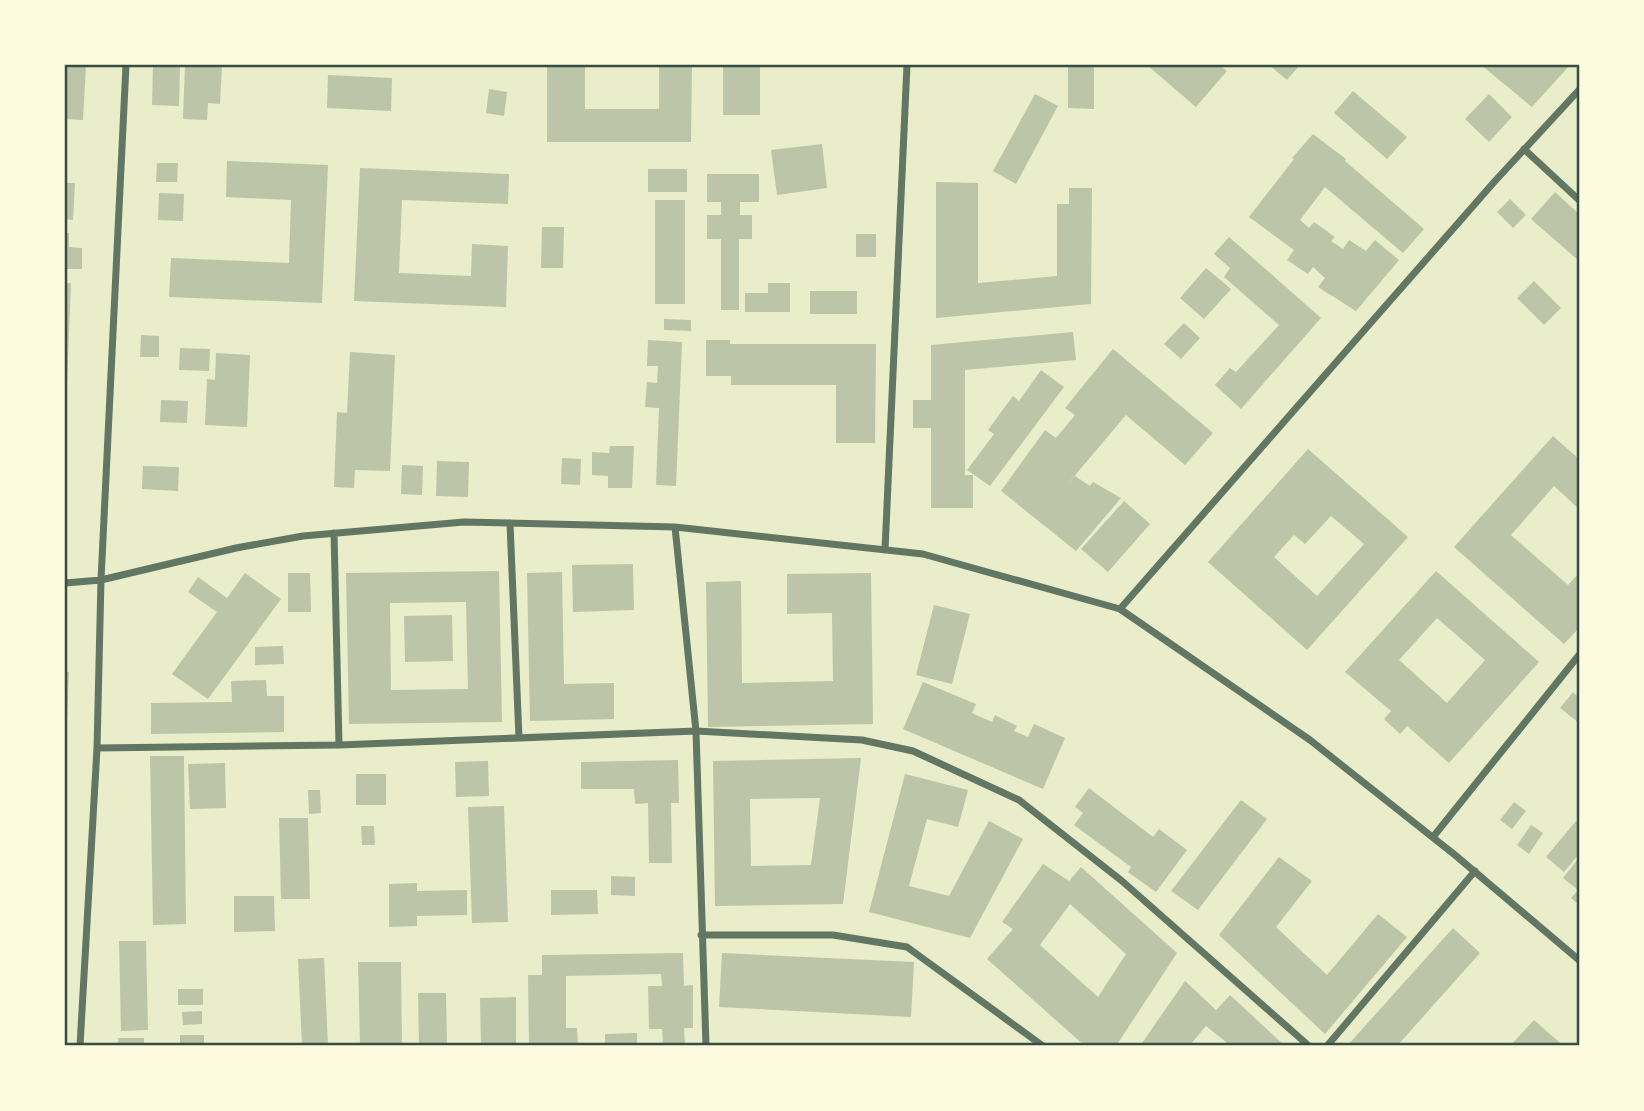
<svg xmlns="http://www.w3.org/2000/svg" width="1644" height="1111" viewBox="0 0 1644 1111" font-family="Raleway,sans-serif">
<style>
.building{fill:#bcc5a7;fill-rule:evenodd}
.lines{fill:none;stroke-linecap:round;stroke-linejoin:round}
.minor{stroke:#617663;stroke-width:7}
.neatline{fill:none;stroke:#344e41;stroke-width:2.5}
</style>
<rect width="100%" height="100%" fill="#e9edc9"/>
<!-- building -->
<path class="building" d="M65,65h21l-3,55 -18,-1z
M153,65h27l-1,41 -27,-1z
M185,65h37l-2,39 -12,-1 -1,17 -24,-1z
M547,65h38v44h74v-44h33l-1,77h-144z
M723,65h37v50h-37z
M1068,65h26v44l-26,-1z
M1147,65h73l7,6 -31,36z
M1269,65h31l-13,15z
M1481,65h89l-38,42z
M328,75l64,3 -1,33 -64,-3z
M489,89l18,3 -3,24 -18,-3z
M1353,91l54,46 -20,22 -53,-46z
M1035,94l23,12 -42,78 -23,-13z
M1489,94l23,23 -23,25 -24,-23z
M1313,134l33,25 -1,2 79,68 -21,24 -78,-66 -25,33 9,8 5,-6 21,15 -4,4 12,8 6,-9 17,11 9,-11 24,20 -43,51 -38,-24 7,-9 -12,-11 -5,7 -21,-14 7,-10 -45,-33 45,-58 -2,-1z
M822,144l5,44 -50,7 -6,-45z
M227,161l101,4 -6,138 -153,-6 2,-39 118,5 2,-63 -65,-3z
M157,163h21l-1,19h-21z
M360,168l149,6 -1,30 -106,-4 -3,73 72,3 1,-32 36,2 -2,61 -152,-6z
M648,169h39v23h-39z
M707,174h52v28h-19v13h12v24h-13v71h-18v-71h-14v-24h14v-13h-14z
M936,182l42,1v100l79,-7v-72h12v-16h23l-1,116 -155,14z
M65,183h10l-2,37 -8,-1z
M1555,192l24,22v47l-48,-42z
M159,193l25,1 -1,27 -25,-1z
M1510,199l16,16 -13,13 -16,-16z
M655,200h30v104h-30z
M542,227h22l-1,41h-22z
M65,233h4v14l13,1v21h-17z
M856,234h20v23h-20z
M1229,237l92,81 -80,91 -26,-24 15,-17 6,4 43,-47 -55,-48 6,-9 -16,-14z
M1206,268l25,21 -27,30 -24,-21z
M1534,281l27,27 -17,17 -27,-27z
M65,283h6l-4,102h-2z
M768,283h22v29h-45v-19h23z
M810,291h47v23h-47z
M664,319l27,1v11l-27,-1z
M1184,323l16,15 -19,21 -17,-15z
M1073,332l3,28 -111,10v105h8v33h-42v-80h-18v-28h18v-55z
M141,335l18,1v21h-19z
M648,340l34,2 -6,144 -20,-1 3,-77 -14,-1 2,-25 10,1 1,-17h-11z
M706,340h24v4h146l-1,99h-39v-58h-105v-9h-25z
M180,348l30,1 -1,22 -30,-1z
M1113,349l100,84 -28,32 -59,-50 -60,71 9,-10 15,10 3,-4 28,16 -45,53 -75,-60 44,-61 11,8 19,-23 -10,-7z
M350,352l45,3 -5,116 -35,-1 -1,18 -20,-1 3,-75 10,1z
M216,353l34,2 -3,72 -42,-2 2,-46 8,1z
M1041,370l23,17 -74,99 -23,-16 27,-36 -6,-4 25,-34 6,5z
M161,400l27,1 -1,22 -27,-1z
M1553,436l26,23v50l-25,-23 -43,49 57,50 11,-12v55l-15,16 -110,-97z
M610,446h24l-2,42h-24v-12l-16,-1v-23l17,1z
M1308,449l100,88 -101,113 -99,-88zM1331,516l33,28 -47,52 -43,-39 20,-22 11,9z
M562,458l19,1 -1,26 -19,-1z
M437,461l32,1 -1,35 -32,-1z
M402,465l21,1 -1,29 -21,-1z
M143,466l36,1 -1,24 -36,-2z
M1124,501l26,23 -42,48 -27,-23z
M633,564l1,46 -61,2 -1,-47z
M499,571l3,151 -153,2 -3,-151zM466,602l2,87 -77,1 -1,-87z
M1436,571l103,91 -90,101 -42,-37 -7,8 -16,-15 7,-8 -46,-39zM1437,618l48,42 -38,43 -48,-43z
M562,572l2,112 50,-1v36l-84,2 -3,-148z
M245,573l36,26 -73,100 -36,-25 45,-62 -29,-20 10,-15 29,21z
M288,573h22l1,39h-23z
M871,573l2,151 -165,3 -2,-145 35,-1 1,102 91,-2 -1,-68 -45,1v-40z
M934,605l36,9 -18,70 -36,-9z
M452,615l1,46 -48,1 -1,-46z
M283,646l1,18 -29,1v-18z
M65,672h4l-2,50h-2z
M266,680l1,16h17v36l-133,2v-31l81,-1 -1,-21z
M923,682l53,22 -4,9 20,9 3,-7 22,11 -3,5 14,6 6,-13 31,14 -22,51 -140,-60z
M1573,692l6,6v25l-19,-15z
M150,756h34l2,168 -33,1z
M861,758l-18,146 -128,2 -2,-145zM820,798l-9,67 -60,1 -1,-67z
M678,760l1,43h-8l1,60h-23l-1,-60 -13,1 -1,-15h-53v-27z
M488,761l1,35 -33,1 -1,-35z
M225,763l1,45 -36,1 -2,-45z
M356,774h30v31h-30z
M905,774l63,16 -10,37 -31,-8 -18,67 40,10 40,-75 34,18 -53,99 -101,-26z
M1089,788l64,49 6,-8 28,21 -31,42 -28,-20 3,-5 -57,-42 9,-12 -8,-6z
M308,790h12l1,23 -12,1z
M1241,800l26,19 -69,91 -27,-19z
M1514,802l12,9 -14,18 -12,-9z
M504,806l4,116 -36,1 -4,-116z
M279,818h29l2,81h-29z
M1576,821l3,2v31l-15,18 -18,-15z
M1531,825l12,8 -14,21 -12,-9z
M361,826h13l1,19h-13z
M1279,857l33,24 -36,46 51,48 51,-61 29,23 -82,97 -106,-99z
M1579,858v47l-8,-7 7,-8 -15,-12z
M1043,864l26,17 12,-14 96,86 -61,93h-31l-98,-87 26,-30 -11,-7zM1070,904l56,50 -28,43 -58,-52z
M611,876l24,1v19l-24,-1z
M417,883v8l50,-1v25l-50,1v10l-28,1v-43z
M551,890h46l1,24 -47,1z
M234,896h40l1,35 -41,1z
M1453,928l27,25 -83,93h-50z
M119,941h27l2,89 -27,1z
M683,953l1,33 9,-1v43h-9l1,18h-22l-1,-17h-13l-1,-43h14l-1,-12 -95,2v52h11l1,18h-49l-1,-71h14v-20z
M722,953l192,9 -3,55 -192,-10z
M324,958l4,88h-26l-4,-87z
M358,962h43l1,84h-42z
M1185,981l31,29 14,-15 55,51h-54l-25,-20 -17,20h-49z
M178,989h25v16h-25z
M418,993h28l1,53h-28z
M516,997v49h-35l-1,-48z
M202,1011v13l-19,1 -1,-13z
M1534,1020l26,23 -4,3h-46z
M637,1033v13h-32v-12z
M180,1035h24v11h-24z
M118,1038h26v8h-26z"/>
<g class="lines">
<!-- minor -->
<path class="minor" d="M1524,149l55,51
M510,523l9,215
M675,527l21,204 10,315
M334,533l5,212
M885,550l22,-485
M65,583l36,-3 135,-32 67,-12 161,-14 211,5 248,27 197,55 190,131 145,115 124,105
M1120,609l375,-428 84,-91
M97,748l242,-3 357,-14 166,9 51,11 106,49 103,81 187,165
M1433,837l146,-182
M701,935h132l74,12 136,99
M80,1046l17,-298 4,-168 25,-515
M1327,1046l148,-175"/>
</g>
<!-- border -->
<rect width="1644" height="1111" fill="none" stroke="#fefae0" stroke-width="133"/>
<rect x="66" y="66" width="1512" height="978" class="neatline"/>
</svg>
